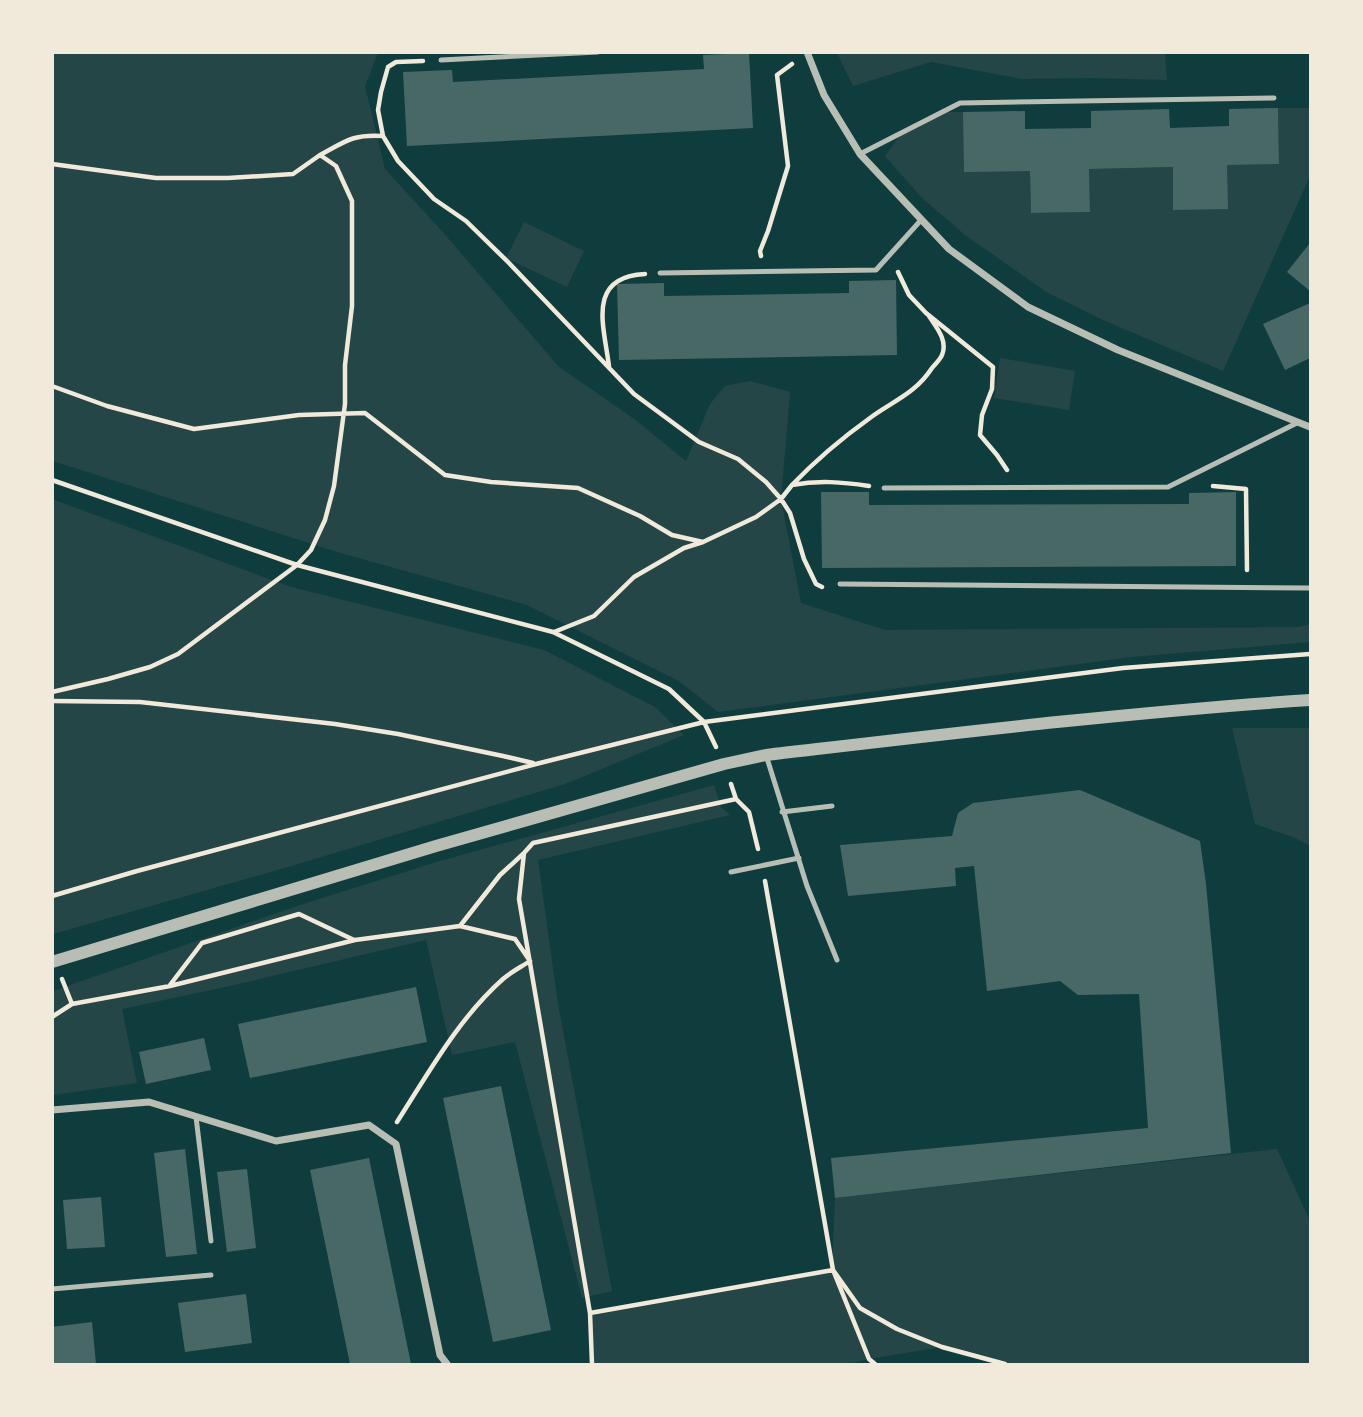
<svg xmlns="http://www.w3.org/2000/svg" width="1363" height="1417" viewBox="0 0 1363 1417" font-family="Karla,sans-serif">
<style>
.green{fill:#244646}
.building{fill:#486865}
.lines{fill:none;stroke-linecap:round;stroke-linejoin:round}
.path{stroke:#f1e9da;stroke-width:4.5}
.service{stroke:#b8beb3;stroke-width:5}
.minor{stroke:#b8beb3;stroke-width:7}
.tertiary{stroke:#b8beb3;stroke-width:12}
</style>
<rect width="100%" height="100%" fill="#0f3d3e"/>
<!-- green -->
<path class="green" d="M53,53h325l-13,33 20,83 56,61 118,137 74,51 53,43 24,-57 15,-18 25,-5 40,11 -9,107 20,104 84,27 415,-3 10,-3v18l-178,15 -414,55 -39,-31 -152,-76 -190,-53 -284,-91z
M837,53h328l2,27 -76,-2 -69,1 -91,-17 -78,24z
M1278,108h32v68l-87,195 -120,-51 -55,-27 -83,-58 -44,-38 -36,-41 16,-22 39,-22h23l67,59 1,42 59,-1 -1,-43 84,-2v43l54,-45 52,-1z
M524,222l60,29 -17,36 -61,-29z
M1000,358l75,13 -6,39 -75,-12z
M52,499l239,88 253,63 111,57 29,28 -119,49 -277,83 -235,67z
M1232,728h78v118l-17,-9 -38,-13z
M714,785l7,22 9,8 -192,45 20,144 54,287 -30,7 -67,-256 -63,13 -26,-115 -196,46 -108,23 15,74 -84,12 -1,-102 4,-3 244,-85 140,-44z
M1277,1149l33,72v143h-305l-63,-17 -73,12 -20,5h-257l-2,-51 242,-43 3,-72z"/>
<!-- building -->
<path class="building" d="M749,53l4,75 -346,18 -4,-74 49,-2 1,12 251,-13 -1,-14z
M1278,108l1,56 -52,1 1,44 -55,1v-43l-84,2 1,43 -59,1 -1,-42 -66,1 -1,-60 62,-1v18l66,-1v-17l78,-2 1,19 59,-2v-17z
M1310,243v48l-23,-19z
M896,280l1,75 -278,5 -2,-76 47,-1v13l185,-3v-12z
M1310,303v55l-25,12 -22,-46z
M821,492h48v13l320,-1v-11l47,-1v74l-414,2z
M1080,790l120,51 6,43 25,269 -396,45 -4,-40 317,-30 -9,-134 -61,1 -18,-14 -73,10 -13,-125 -19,2 1,18 -108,10 -8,-51 112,-9 6,-23 15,-10z
M416,987l11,55 -177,36 -12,-54z
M204,1038l7,32 -65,14 -7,-32z
M501,1086l50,244 -58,12 -50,-244z
M185,1149l12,105 -31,3 -12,-104z
M369,1158l42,206h-61l-40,-194z
M247,1169l9,79 -29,4 -10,-80z
M101,1197l4,50 -38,2 -4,-49z
M246,1294l6,49 -67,9 -7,-49z
M92,1322l4,42h-44v-37z"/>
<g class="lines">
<!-- path -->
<path class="path" d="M383,136l-5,-26 3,-18 7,-25 8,-5 27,-1
M52,164l104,14h72l65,-4 27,-19
M761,256l-1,-5 8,-20 20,-65 -11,-91 15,-11
M898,272l11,23 17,18 67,54 -1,22 -10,26 -2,20 17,20 10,15
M609,366c-5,-40 -23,-89 36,-92
M52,386l55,20 87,23 105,-14 66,-2 80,62 46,7 87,6 62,28 32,19 31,7
M52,480l245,85 256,67 116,57 35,33 12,25
M792,485c24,-25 50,-47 78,-67 23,-17 45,-24 62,-50 3,-4 8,-8 10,-13 6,-14 -5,-27 -13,-39
M1213,486l33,3 1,81
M554,632l40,-16 40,-39 50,-29 19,-6 53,-25 25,-18 11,-14c27,-5 50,-3 77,1
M52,692l56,-13 42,-12 28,-13 119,-89 14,-15 14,-30 9,-34 11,-82v-39l7,-59v-105l-16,-35 -16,-11c26,-14 33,-21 63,-19l15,25 36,38 32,22 42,41 126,132 65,48 39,17 28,23 15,17 9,14 14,46 12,25 6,3
M52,701l88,1 195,22 63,10 105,22 30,7
M731,784l5,15 13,13 9,37
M765,881l68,389 27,38 37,21 45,18 63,17
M52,896l85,-25 399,-107 168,-42 419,-54 187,-14
M460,926l40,-51 23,-21
M62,979l10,25
M170,985l32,-42 97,-29 55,26
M52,1017l20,-13 98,-18 185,-46 105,-14 55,13 15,22c-9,6 -19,11 -27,18 -44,39 -74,93 -106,143
M590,1313l243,-43 36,89 6,5
M592,1364l-2,-51 -71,-414 5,-46 9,-10 203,-44"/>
<!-- service -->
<path class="service" d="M441,60l157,-8
M860,154l100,-51 314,-5
M660,273l216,-3 46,-51
M884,488l284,-1 131,-65
M840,584l470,4
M766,755l41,131 30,74
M782,812l50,-6
M731,872l68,-14
M196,1117l15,124
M52,1289l159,-14"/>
<!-- minor -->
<path class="minor" d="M807,52l17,43 36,59 89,95 79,58 90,43 192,77
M52,1110l97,-8 127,39 93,-16 27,19 44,211 7,9"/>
<!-- tertiary -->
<path class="tertiary" d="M52,962l384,-116 288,-82 42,-9c181,-21 362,-43 544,-55"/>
</g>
<!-- border -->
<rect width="1363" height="1417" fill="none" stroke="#f1e9da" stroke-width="108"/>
</svg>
